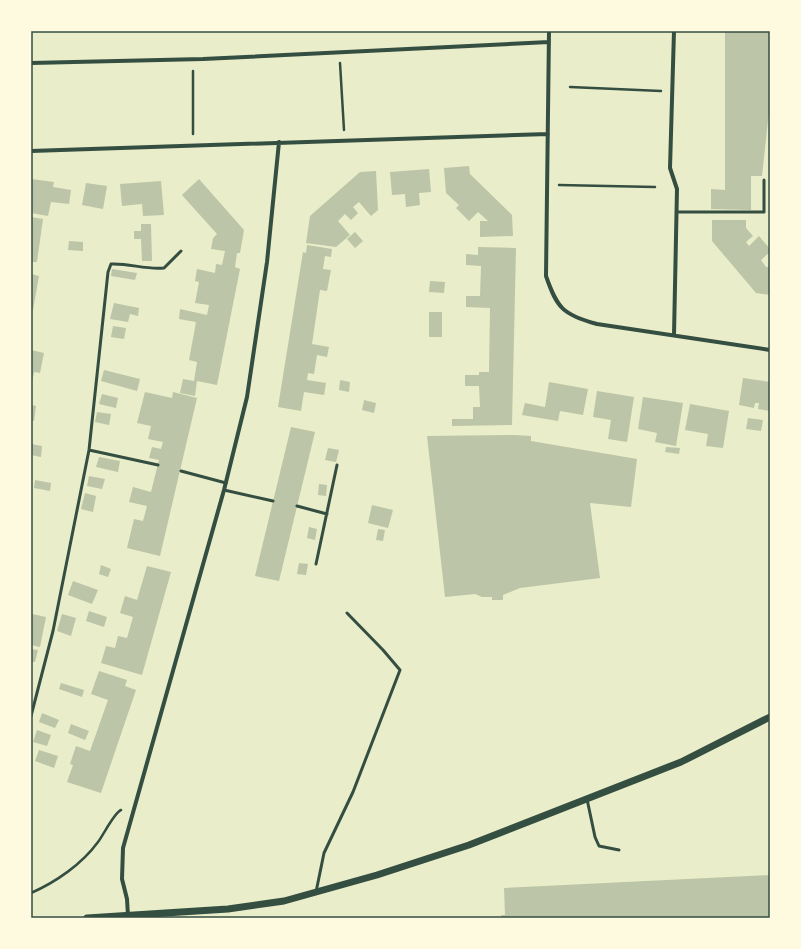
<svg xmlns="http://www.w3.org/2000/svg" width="801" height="949" viewBox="0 0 801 949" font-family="'Noto Sans',sans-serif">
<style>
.building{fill:#bcc5a7}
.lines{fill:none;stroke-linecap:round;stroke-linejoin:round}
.path{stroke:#344e41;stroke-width:2.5}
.service{stroke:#344e41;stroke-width:3}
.minor{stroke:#344e41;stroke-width:4}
.tertiary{stroke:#344e41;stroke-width:7}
.neatline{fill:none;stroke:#344e41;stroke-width:1.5}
</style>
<rect width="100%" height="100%" fill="#e9edc9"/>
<!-- building -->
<path class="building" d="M725,31h45v71l-8,74h-11v34l-40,-1v-20l14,1z
M469,166l1,8 42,41 1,21 -33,1v-16h8l-10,-9 -9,9 -13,-13 3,-3 -13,-12 -2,-25z
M429,169l2,23 -12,1 1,12 -14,2 -1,-13 -13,1 -2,-23z
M376,171l2,39 -7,6 -12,-14 -6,5 5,6 -7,7 -6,-6 -7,7 12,14 -14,12 -30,-4 4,-27 50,-44z
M31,179l23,3 -1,5 18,3 -2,14 -18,-2 -3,14 -17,-3z
M199,179l45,51 -4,23h-3l-2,14 5,2 -23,116 -20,-4 -2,15 -15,-3 3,-14 11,2 3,-19 -8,-2 7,-38 -17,-3 1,-10 27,6 2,-10 -14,-2 4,-21 -4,-1 2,-12 18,4 1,-9 6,1 3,-14 -14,-2 2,-11 4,-4 -35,-39z
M161,181l3,34 -21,1 -1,-12 -20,2 -2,-22z
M86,183l21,3 -4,23 -21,-4z
M31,217l12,2 -6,43h-6z
M712,220h34v8l7,8 -7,6 3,4 10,-10 11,13v3l-9,8 5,7h4v28l-14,-2 -44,-52z
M141,224h10l1,37h-10l-1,-22h-7v-8h7z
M355,232l8,9 -8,7 -8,-9z
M69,241l14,1v9l-15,-1z
M307,245l25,4 -1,8 -6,-1 -2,13 8,1 -4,21 -7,-1 -8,54 17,3 -2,10 -10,-2 -3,19 -6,-1 -1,7 19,3 -2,12 -20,-3 -3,19 -23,-4 25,-155 3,1z
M478,247l38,1 -4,177 -60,1v-7h21v-12h7l-1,-21h-14v-11h14v-3h10l1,-64 -24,-1v-11h14l1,-30 -15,-1v-11l12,1z
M112,269l25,4 -2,7 -24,-4z
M31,274l8,2 -6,34h-2z
M430,281l15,1 -1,11 -15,-1z
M114,303l25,5 -1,8 -8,-2 -2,8 -18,-3z
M429,312h13v25h-13z
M113,326l13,2 -2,11 -13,-2z
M31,350l13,3 -4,20 -6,-1 -2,10z
M104,370l36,9 -3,12 -36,-10z
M743,378l27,4v29l-12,-2 1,-6h-4l-1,5 -15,-3z
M340,380l10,2 -1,10 -10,-2z
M549,382l39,7 -5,26 -23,-4 -2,10 -36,-6 3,-12 20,4z
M597,391l37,6 -7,45 -19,-3 3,-19 -18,-3z
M145,392l27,6 1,-6 24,6 -37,158 -33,-8 7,-29 9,2 4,-15 -18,-4 4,-15 18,5 8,-32 -10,-2 3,-11 9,2 2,-7 -15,-3 3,-13 -14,-3z
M102,394l16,4 -2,10 -17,-4z
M643,397l40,6 -7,43 -21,-4 2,-9 -19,-4z
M364,400l12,3 -2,10 -12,-3z
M690,404l39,7 -6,37 -17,-2 2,-12 -23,-4z
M31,405l5,1 -2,15 -3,-1z
M97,412l14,2 -2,11 -14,-3z
M748,418l15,2 -2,11 -15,-2z
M291,427l24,5 -36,149 -24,-5z
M514,435l17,1v5l106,18 -6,48 -41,-4 10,75 -80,10 -17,7v5h-11v-3h-10l-7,-3 -30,3 -18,-161z
M31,444l11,2 -1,11 -10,-2z
M666,447l14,1 -1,6 -14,-2z
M328,448l11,2 -3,12 -11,-2z
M99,457l21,4 -2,11 -22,-5z
M89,476l16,3 -3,10 -15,-3z
M35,480l16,3 -1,8 -16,-3z
M319,484l8,1 -1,11 -8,-1z
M85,493l11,3 -3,16 -12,-3z
M372,505l21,5 -5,18 -20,-5z
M309,527l8,2 -2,11 -8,-2z
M378,529l7,1 -2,11 -7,-1z
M299,563l9,1 -2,11 -9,-1z
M101,565l10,4 -3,8 -9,-3z
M147,566l24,6 -29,103 -41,-12 5,-17 9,2 3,-12 9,2 6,-21 -13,-4 5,-17 12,4z
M73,581l25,9 -6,14 -24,-9z
M89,611l18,6 -3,10 -18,-6z
M32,614l14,3 -6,30 -9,-2z
M62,614l14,4 -5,18 -14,-5z
M31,649l7,1 -3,12h-4z
M99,671l28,9 -2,6 11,4 -35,103 -34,-11 6,-17 -3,-1 6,-18 14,5 18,-51 -17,-6z
M61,683l23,7 -2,7 -23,-8z
M42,713l17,7 -4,8 -16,-6z
M71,724l18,7 -4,9 -17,-7z
M37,730l14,5 -4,11 -14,-4z
M39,750l19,6 -4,12 -19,-7z
M770,875v43h-268l-1,-3h4l-1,-27z"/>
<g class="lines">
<!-- path -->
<path class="path" d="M340,63l4,67
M193,71v63
M570,87l91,4
M559,185l96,2
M31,893c25,-11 51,-29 67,-51 6,-8 16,-29 23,-32"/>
<!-- service -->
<path class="service" d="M677,212h87v-32
M89,450l69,15
M181,471l45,12
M224,490l49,11
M297,506l30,8
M316,564l21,-99
M31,716l22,-85 36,-181 19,-178 3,-8c18,-1 35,6 53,4l17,-17
M587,799l8,38 4,9 20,4
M316,892l8,-39 29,-61 47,-122 -17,-20 -36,-37"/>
<!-- minor -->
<path class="minor" d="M549,31l-3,245c11,32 17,39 51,48l173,26
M674,31l-4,137 7,21 -3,146
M31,63l172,-4 346,-17
M31,151l517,-17
M128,916l-1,-17 -5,-20 1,-31 101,-358 23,-93 20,-135 12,-120"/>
<!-- tertiary -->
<path class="tertiary" d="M87,918l141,-9 56,-8 93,-26 92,-30 212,-83 89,-45"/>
</g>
<!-- border -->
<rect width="801" height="949" fill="none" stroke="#fefae0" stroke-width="64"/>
<rect x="32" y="32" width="737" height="885" class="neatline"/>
</svg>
